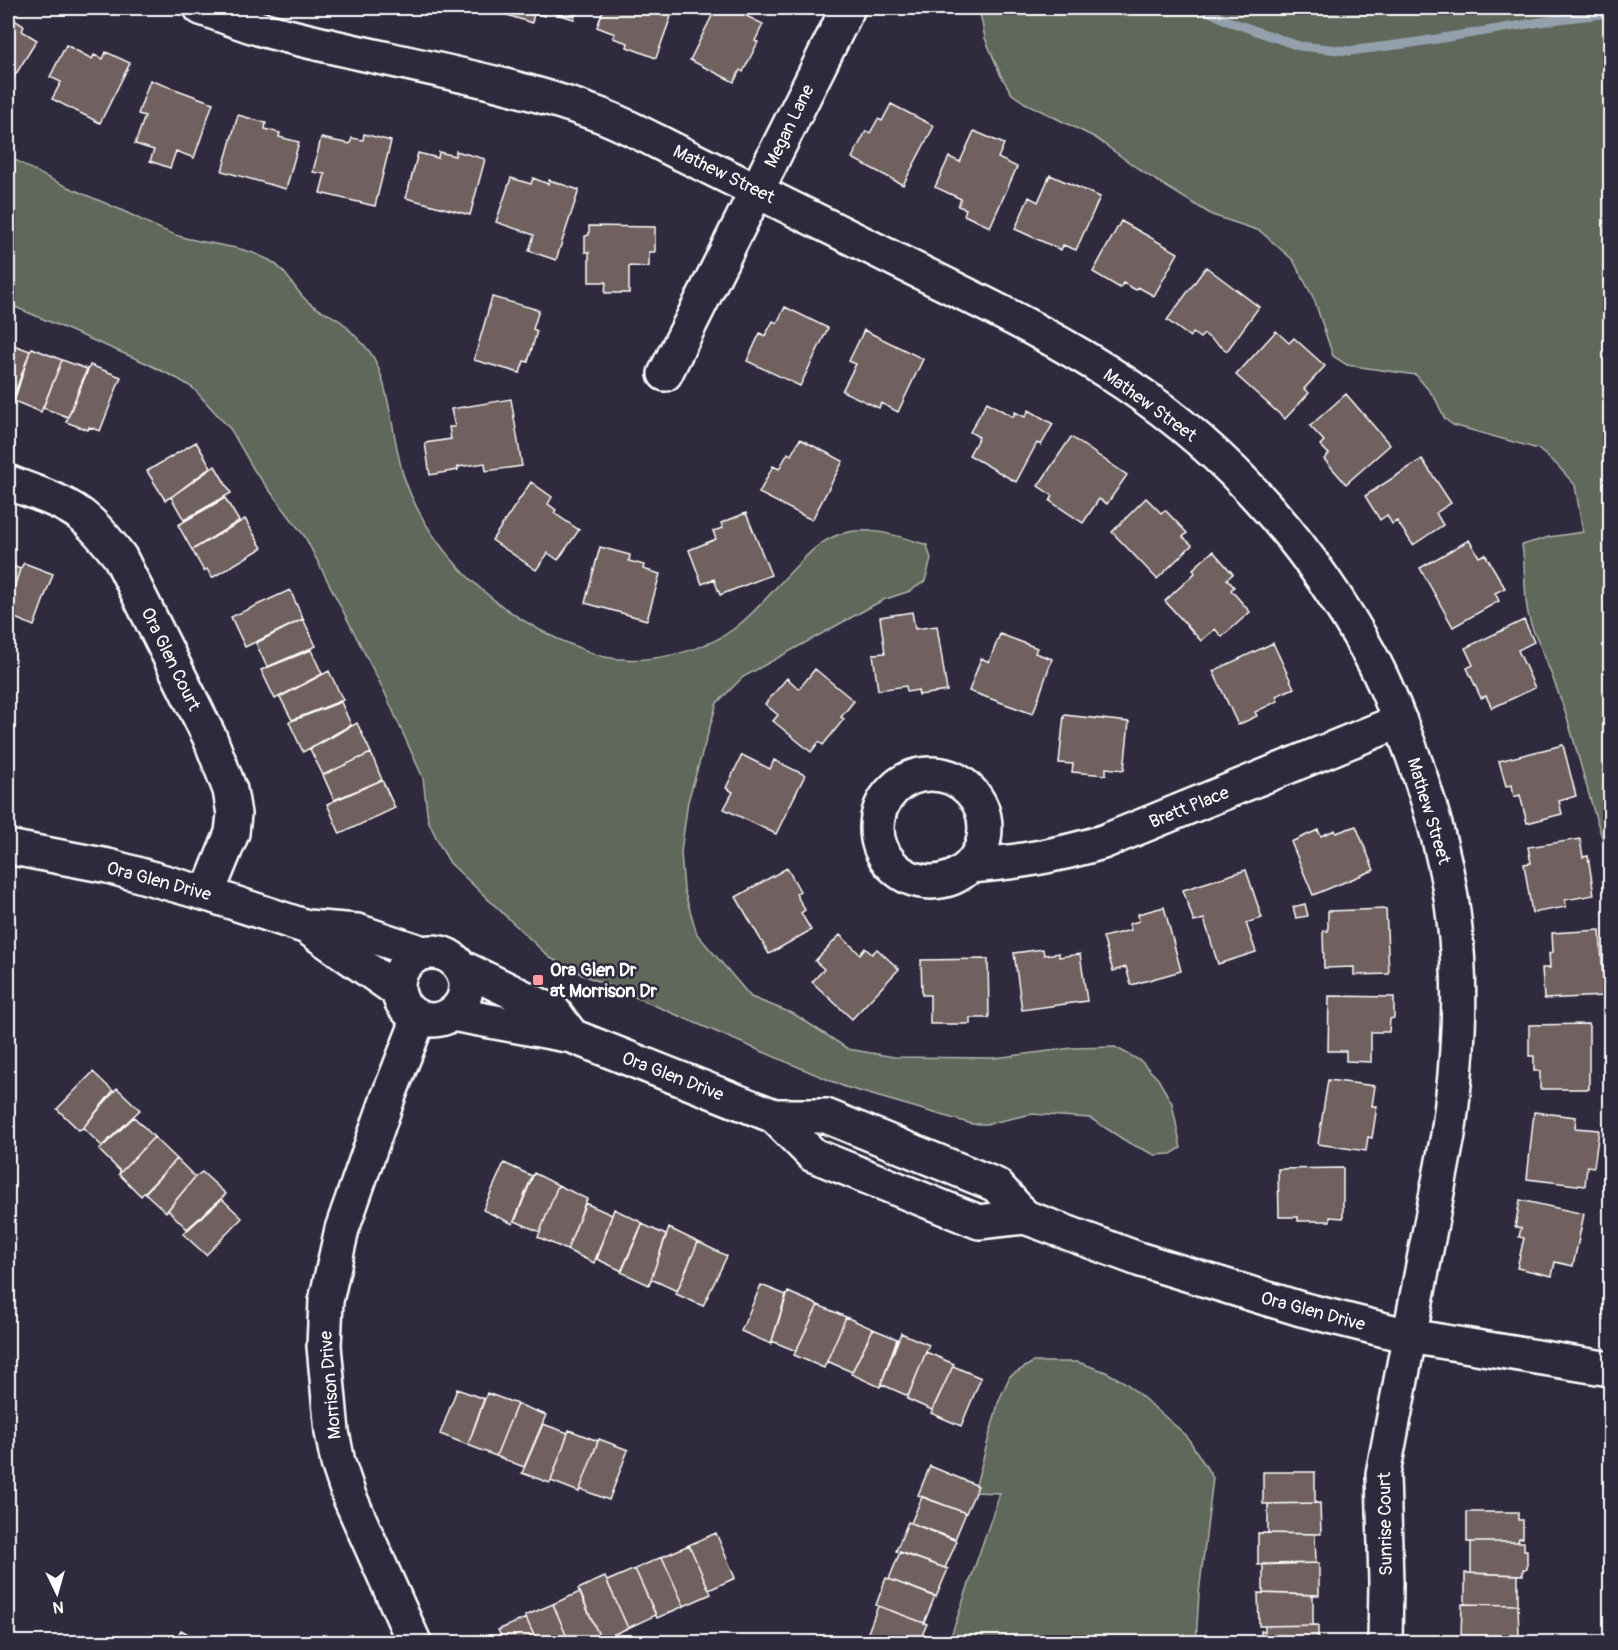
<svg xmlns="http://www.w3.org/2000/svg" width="1618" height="1650" viewBox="0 0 1618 1650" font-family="Pangolin,sans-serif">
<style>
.green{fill:#61685b;stroke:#b0b4ad;stroke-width:1.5}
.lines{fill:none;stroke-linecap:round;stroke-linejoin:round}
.stream{stroke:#94a1ad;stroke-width:9}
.building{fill:#70615e;stroke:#fff;stroke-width:1.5}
.minor-casing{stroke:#fff;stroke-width:38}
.tertiary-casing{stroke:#fff;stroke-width:38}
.minor{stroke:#2f2a3d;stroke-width:33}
.tertiary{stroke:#2f2a3d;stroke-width:33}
.poi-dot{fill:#ff9aa2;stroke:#2f2a3d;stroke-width:2}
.labels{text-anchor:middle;stroke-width:5;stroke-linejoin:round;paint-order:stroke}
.street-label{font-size:18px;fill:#fff;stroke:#2f2a3d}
.poi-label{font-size:18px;font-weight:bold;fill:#fff;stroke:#2f2a3d;text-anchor:start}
</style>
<rect width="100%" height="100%" fill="#2f2a3d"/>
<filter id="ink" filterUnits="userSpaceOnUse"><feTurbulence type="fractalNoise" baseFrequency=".0167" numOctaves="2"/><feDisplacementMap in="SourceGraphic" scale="12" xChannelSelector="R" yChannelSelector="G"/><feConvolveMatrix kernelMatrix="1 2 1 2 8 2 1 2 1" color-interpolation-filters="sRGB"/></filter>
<g filter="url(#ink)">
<!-- green -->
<path class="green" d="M979,8h631v833l-8,-4c-13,-38 -22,-77 -34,-116 -9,-28 -20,-56 -31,-83 -16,-27 -10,-63 -15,-93l27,-8 34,-5 -8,-47 -18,-20 -19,-16 -85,-24 -8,-6 -10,-21 -19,-23 -69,-10 -14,-9 -19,-57 -21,-39 -33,-29 -48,-16 -68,-42 -50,-36 -69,-34 -13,-9 -11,-18 -16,-38z
M8,155c34,23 75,38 113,55 20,9 40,21 61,27 29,8 59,8 87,23 17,9 23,26 36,39 11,12 29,15 40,26 8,9 18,18 25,27 19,26 23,89 33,122 26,80 96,143 174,173 9,3 18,8 28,10 38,8 96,-4 127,-27 19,-13 35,-33 51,-50 19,-19 34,-40 61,-47 27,-7 58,4 83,12l4,14 -6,22 -15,10 -27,9 -140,77 -26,26 -29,98 -7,51 3,38 13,44 54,63 43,17 54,35 46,8 101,1 77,-10 43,-1 26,14 17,18 14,24 9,45 -10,6 -16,1 -26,-12 -39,-25 -58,-4 -45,10h-15l-127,-37 -264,-113 -31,-16 -100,-95 -10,-17 -12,-26 -5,-42 -39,-87 -79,-154 -51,-67 -23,-40 -38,-42 -15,-9 -32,-16 -138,-59z
M1033,1362h45l28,10 20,11 60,52 27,43 -14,115 -3,49h-247l51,-149 -26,-1 25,-92 11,-24z"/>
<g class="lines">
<!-- stream -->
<path class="stream" d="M1202,8l26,13 71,25 50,5 63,-8 147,-24 51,-6"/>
</g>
<!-- building -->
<path class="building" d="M509,8h69l-4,11 -28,-8 -1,5 -11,-3 -2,10 -25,-8z
M604,8h70l-18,50 -29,-11 1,-4 -15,-5 2,-4 -18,-7z
M716,8h14l33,16 -8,17 3,1 -15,30 -3,-2 -6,12 -44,-22z
M8,10l5,4 -2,4 13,8 -2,5 15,9 -26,42 -3,-2z
M66,45l26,14 2,-4 9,4 3,-7 24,11 -30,60 -48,-24 9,-17 -11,-5z
M150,80l63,23 -19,55 -18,-7 -6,17 -20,-7 4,-11 -19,-6 10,-28 -7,-2z
M891,104l43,22 -31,59 -51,-27 14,-27 4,2 8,-14 4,2z
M238,115l28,8 -1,6 15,4 -1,4 20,5 -13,47 -64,-18z
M974,131l30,13 -6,14 19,9 -27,60 -26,-12 2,-6 -8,-3 3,-7 -26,-12 14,-30 11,5z
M364,134l27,7 -16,65 -55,-13 5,-19 -12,-2 8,-34 29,6 2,-6 11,2z
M456,151l29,8 -15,56 -64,-17 12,-45 20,5 1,-6 16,4z
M1050,175l50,22 -24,53 -13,-5 -2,5 -46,-21 14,-32 9,5z
M511,178l20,6 2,-6 15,6 1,-4 30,10 -23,70 -27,-9 5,-16 -38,-13z
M1121,221l57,32 -24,43 -16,-9 -2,3 -13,-7 -3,5 -27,-16z
M589,226l66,1v25h-6v15l-20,-1v27h-24l1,-11h-17v-30h-4v-16l4,-1z
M1206,267l53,40 -32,44 -23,-17 -4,4 -7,-5 -3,4 -23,-17z
M492,297l47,13 -6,19 4,2 -9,31 -4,-1 -4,12 -46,-13z
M785,307l43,21 -28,58 -53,-25 13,-28 5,3 8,-15 4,2z
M864,330l59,29 -25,53 -17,-9 -2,5 -37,-17 14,-27 -7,-3z
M1276,331l13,12 5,-5 31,28 -21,23 5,4 -24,26 -49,-44z
M8,343l22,8 -19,53 -3,-1z
M32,348l30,12 -21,52 -27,-11 16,-50z
M62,360l25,9 -19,48 -25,-9z
M90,365l31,12 -21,54 -11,-4 -1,3 -22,-8z
M1346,394l44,51 -44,39 -22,-25 5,-5 -9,-9 4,-4 -14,-15z
M511,399l11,67 -36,5 -1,-8 -27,4v3l-28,5 -5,-32 26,-4 -2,-12h6l-4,-18z
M987,402l26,15 2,-5 10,5 4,-7 24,14 -12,21 -4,-2 -21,39 -47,-27 10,-18 -9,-5z
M1071,437l56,38 -20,29 -8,-5 -16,24 -33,-22 3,-5 -15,-10z
M800,439l43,22 -31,59 -53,-27 14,-27 6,3 9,-16 3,2z
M196,442l15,25 -40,30 -6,3 -18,-29z
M1422,459l29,44 -15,10 7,12 -30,20 -16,-24 -5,3 -5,-9 -7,5 -15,-24z
M215,466l16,27 -47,27 -13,-23z
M531,482l21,15 -4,7 8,6 -2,3 25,17 -21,30 -10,-7 -12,17 -44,-30z
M225,498l14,23 -47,29 -14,-25z
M1146,498l15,15 4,-3 22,23 -4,4 9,8 -35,34 -45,-47z
M746,513l25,62 -51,20 -6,-16 -12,5 -13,-34 27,-11 -3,-8 10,-3 -2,-5z
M245,519l17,29 -50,30 -5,-9 -3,2 -12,-21z
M1469,540l10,17 6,-3 20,34 -10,5 4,8 -46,26 -33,-59z
M600,547l30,8 -1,6 15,4 -1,4 17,5 -13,46 -62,-17z
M1213,551l20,23 -6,5 7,8 -3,3 19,22 -28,25 -7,-8 -14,12 -36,-40 30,-28 -2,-4z
M24,563l29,11 -19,52 -26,-11v-8l12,-38z
M8,564l12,5 -12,38z
M290,590l13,29 -58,28 -14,-30z
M912,612l3,17 22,-3 10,65 -28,4 -1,-5 -11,2 -1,-6 -28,4 -5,-36 12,-1 -5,-36z
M303,619l13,27 -49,21 -11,-24z
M1524,620l10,22 -16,8 17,38 -43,20 -6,-12 -5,2 -14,-30 6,-3 -8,-17z
M1000,634l37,14 -2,5 17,6 -19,55 -64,-23 12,-33 8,4z
M1273,643l21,45 -18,8 2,5 -23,11 2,4 -19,9 -25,-54z
M311,650l11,24 -47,25 -14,-29z
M815,669l39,32 -13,16 3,2 -21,26 -4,-3 -8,10 -38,-31 5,-6 -13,-11 22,-26 12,11z
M329,671l14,29 -51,20 -12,-23z
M341,702l10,23 -48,27 -14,-30z
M1064,715l65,7 -5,48 -18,-2v7l-34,-3 1,-8 -14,-1z
M357,723l14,30 -48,22 -13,-26z
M1563,745l13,51 -17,5 3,13 -35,9 -7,-28 -6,2 -2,-12 -6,1 -7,-25z
M371,753l11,27 -48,20 -11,-25z
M742,755l28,14 4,-9 31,15 -29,59 -52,-25 9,-17 -7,-4z
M382,780l13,28 -55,26 -13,-30z
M1356,826l18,44 -61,25 -22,-53 27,-12 3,6 14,-6 1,3z
M1580,839l3,18 5,-1 6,39 -29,5 1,7 -34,6 -8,-49 7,-1 -3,-16z
M787,868l13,23 -4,3 9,16 -4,3 10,17 -42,24 -33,-57z
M1246,870l16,48 -16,5 10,29 -38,12 -14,-45 -10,3 -11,-32z
M1305,904l3,12 -12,2 -3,-11z
M1164,907l17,64 -50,14 -5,-18 -13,4 -10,-34 28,-7 -2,-6 10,-3 -1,-7z
M1386,909l3,65 -35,1v-8l-30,1 -1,-37h5v-20z
M1600,930l4,66 -60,3 -2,-31h8l-1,-15 4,-1 -1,-19z
M840,935l20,19 5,-6 7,6 5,-5 22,20 -47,50 -40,-37 12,-13 -9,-8z
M1043,949l1,6 15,-2v4l21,-3 7,47 -65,9 -8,-57z
M988,959l1,59h-19v6h-40v-29h-8l-1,-35z
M1329,996l65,1v21l-4,1 -1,13h-18v30l-25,-1v-10h-18z
M1589,1024v65h-49v-18h-6v-15h-5v-31z
M93,1072l20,19 -30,37 -4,2 -22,-21z
M1328,1080l47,6 -3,20h5l-5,32 -4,-1 -2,14 -48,-7z
M117,1088l23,22 -38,36 -19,-18z
M1534,1112l42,5 -1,11 24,2 -5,37 -7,-1 -2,20 -58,-7z
M134,1117l20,20 -35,37 1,-3 -21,-21z
M154,1137l23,22 -36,37 -22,-22z
M177,1159l18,18 -29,35 -21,-19z
M504,1163l28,13 -19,48 -30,-14z
M1343,1168v50l-13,-1v4h-32v-4h-19l-1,-48z
M202,1172l24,22 -39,35 -19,-19 27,-33z
M534,1173l24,12 -18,47 -25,-11z
M558,1185l29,14 -20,51 -29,-13z
M222,1199l20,19 -36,37 -23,-21z
M1520,1200l64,14 -11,52 -18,-4 -3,14 -35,-8 7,-30 -5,-1 2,-9 -6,-1z
M585,1203l27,12 -18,48 -27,-13z
M614,1209l29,14 -21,48 -25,-12z
M642,1224l24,11 -17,50 -28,-13z
M669,1228l29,14 -21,49 -26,-12z
M698,1242l29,14 -24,50 -27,-12z
M761,1285l25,10 -15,49 -30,-13z
M788,1292l30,13 -22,46 -24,-10z
M818,1305l28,12 -22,51 -30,-13z
M846,1317l27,12 -21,43 -25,-11z
M873,1329l24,10 -17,48 -29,-13z
M901,1333l28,12 -21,51 -27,-12z
M926,1352l28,12 -22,46 -25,-11z
M953,1366l28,12 -20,48 -30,-13z
M457,1389l27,10 -16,46 -28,-11z
M487,1393l30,11 -21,52 -28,-11z
M517,1404l29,11 -22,52 -28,-11z
M543,1424l25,9 -18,50 -28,-10z
M569,1430l29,11 -19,51 -28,-11z
M599,1439l29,11 -19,50 -29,-11z
M930,1466l48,20 -12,27 -48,-18z
M1263,1472h52v31l-52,1z
M922,1497l44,16 -11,26 -44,-16z
M1320,1503l1,31 -53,-1v-29z
M1467,1512h51v8h5v18h-4l-1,4h-51z
M908,1522l49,19 -12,27 -49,-17z
M716,1533l19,45 -26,12 -20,-45z
M1258,1533l57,1 1,29 -58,2z
M1471,1542h53v8h3v19h-4v6l-52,-2z
M689,1545l22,49 -27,12 -22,-49z
M900,1552l48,17 -12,28 -47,-18z
M662,1557l22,49 -27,12 -22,-49z
M1319,1563v32l-56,-2v-29z
M635,1569l21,46 -28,13 -21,-47z
M1465,1573l53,2v30l-53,-1z
M605,1577l23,51 -27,12 -23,-51z
M886,1578l49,18 -11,27 -48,-18z
M580,1592l21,48 -2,2h-30l-16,-38z
M1258,1593l55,2v30l-54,1z
M553,1604l16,38h-32l-12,-26z
M1462,1604l56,1 1,32 -58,-1z
M878,1606l49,18 -8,18h-32l-20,-7z
M526,1618l11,24h-33l-6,-12z
M1318,1625v17h-57v-11l4,1v-6z
M181,1630l21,12h-28z
M864,1634l3,1 20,7h-27z
M1467,1636l56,1v5h-56z"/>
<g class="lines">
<defs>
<path id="minor" d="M201,8c24,8 47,18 71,24 109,29 222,44 328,83 29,11 57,27 84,40 65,32 130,64 194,96 83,42 171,81 248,133 103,69 183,160 243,269 18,32 31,69 44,103 19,53 35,107 41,164 9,72 4,143 -6,215l-65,339 3,109 -1,59
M665,374l183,-366
M8,482c24,10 51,17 73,33 15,12 27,27 39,42l90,181 20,52 4,24 -2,19 -25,61
M877 828a54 54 0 1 1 108 0a54 54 0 1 1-108 0Z
M970,866c48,-4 86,-10 133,-24l297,-121
M414,1642l-65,-146 -11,-33 -6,-31 -8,-86 2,-45 16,-72 47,-134 30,-77"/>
<path id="tertiary" d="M8,847l100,19 99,28 100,33 50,4 66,22
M308,928l90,63
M398 986a34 34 0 1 1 68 0a34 34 0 1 1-68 0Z
M461,967l93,45 18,24
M452,1014l120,22 202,80h52l170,69 29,32
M774,1116l39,39 166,67 46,-5 116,43 160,49 108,27 201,33"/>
</defs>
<!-- minor casing -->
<use href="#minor" class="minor-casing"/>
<!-- tertiary casing -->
<use href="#tertiary" class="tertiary-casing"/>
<!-- minor -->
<use href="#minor" class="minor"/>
<!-- tertiary -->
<use href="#tertiary" class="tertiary"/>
</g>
</g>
<!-- markers -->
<rect class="poi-dot" x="532" y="974" width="12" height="12" rx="3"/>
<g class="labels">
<!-- street labels -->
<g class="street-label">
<text transform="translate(789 126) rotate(-64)" y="6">Megan Lane</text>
<text transform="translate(724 174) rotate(26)" y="6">Mathew Street</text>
<text transform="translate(1150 405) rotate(36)" y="6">Mathew Street</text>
<text transform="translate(171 659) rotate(64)" y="6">Ora Glen Court</text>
<text transform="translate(1189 807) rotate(-22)" y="6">Brett Place</text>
<text transform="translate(1429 811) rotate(73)" y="6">Mathew Street</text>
<text transform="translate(159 881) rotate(15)" y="6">Ora Glen Drive</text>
<text transform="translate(673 1076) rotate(21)" y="6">Ora Glen Drive</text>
<text transform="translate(1313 1311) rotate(15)" y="6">Ora Glen Drive</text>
<text transform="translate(330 1385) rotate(-95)" y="6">Morrison Drive</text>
<text transform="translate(1385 1524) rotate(-91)" y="6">Sunrise Court</text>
</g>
<!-- poi labels -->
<g class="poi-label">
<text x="550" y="976">Ora Glen Dr<tspan x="550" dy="21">at Morrison Dr</tspan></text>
</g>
</g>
<!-- margin -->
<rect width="1618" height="1650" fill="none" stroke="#2f2a3d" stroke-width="30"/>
<rect x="15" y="15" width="1588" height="1620" fill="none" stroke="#fff" stroke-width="2" filter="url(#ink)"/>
<!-- north arrow -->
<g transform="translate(57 1593) rotate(175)" stroke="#2f2a3d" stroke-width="4.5" paint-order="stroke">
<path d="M0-4.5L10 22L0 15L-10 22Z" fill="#ffffff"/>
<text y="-9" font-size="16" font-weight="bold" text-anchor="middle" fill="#ffffff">N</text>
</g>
</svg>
